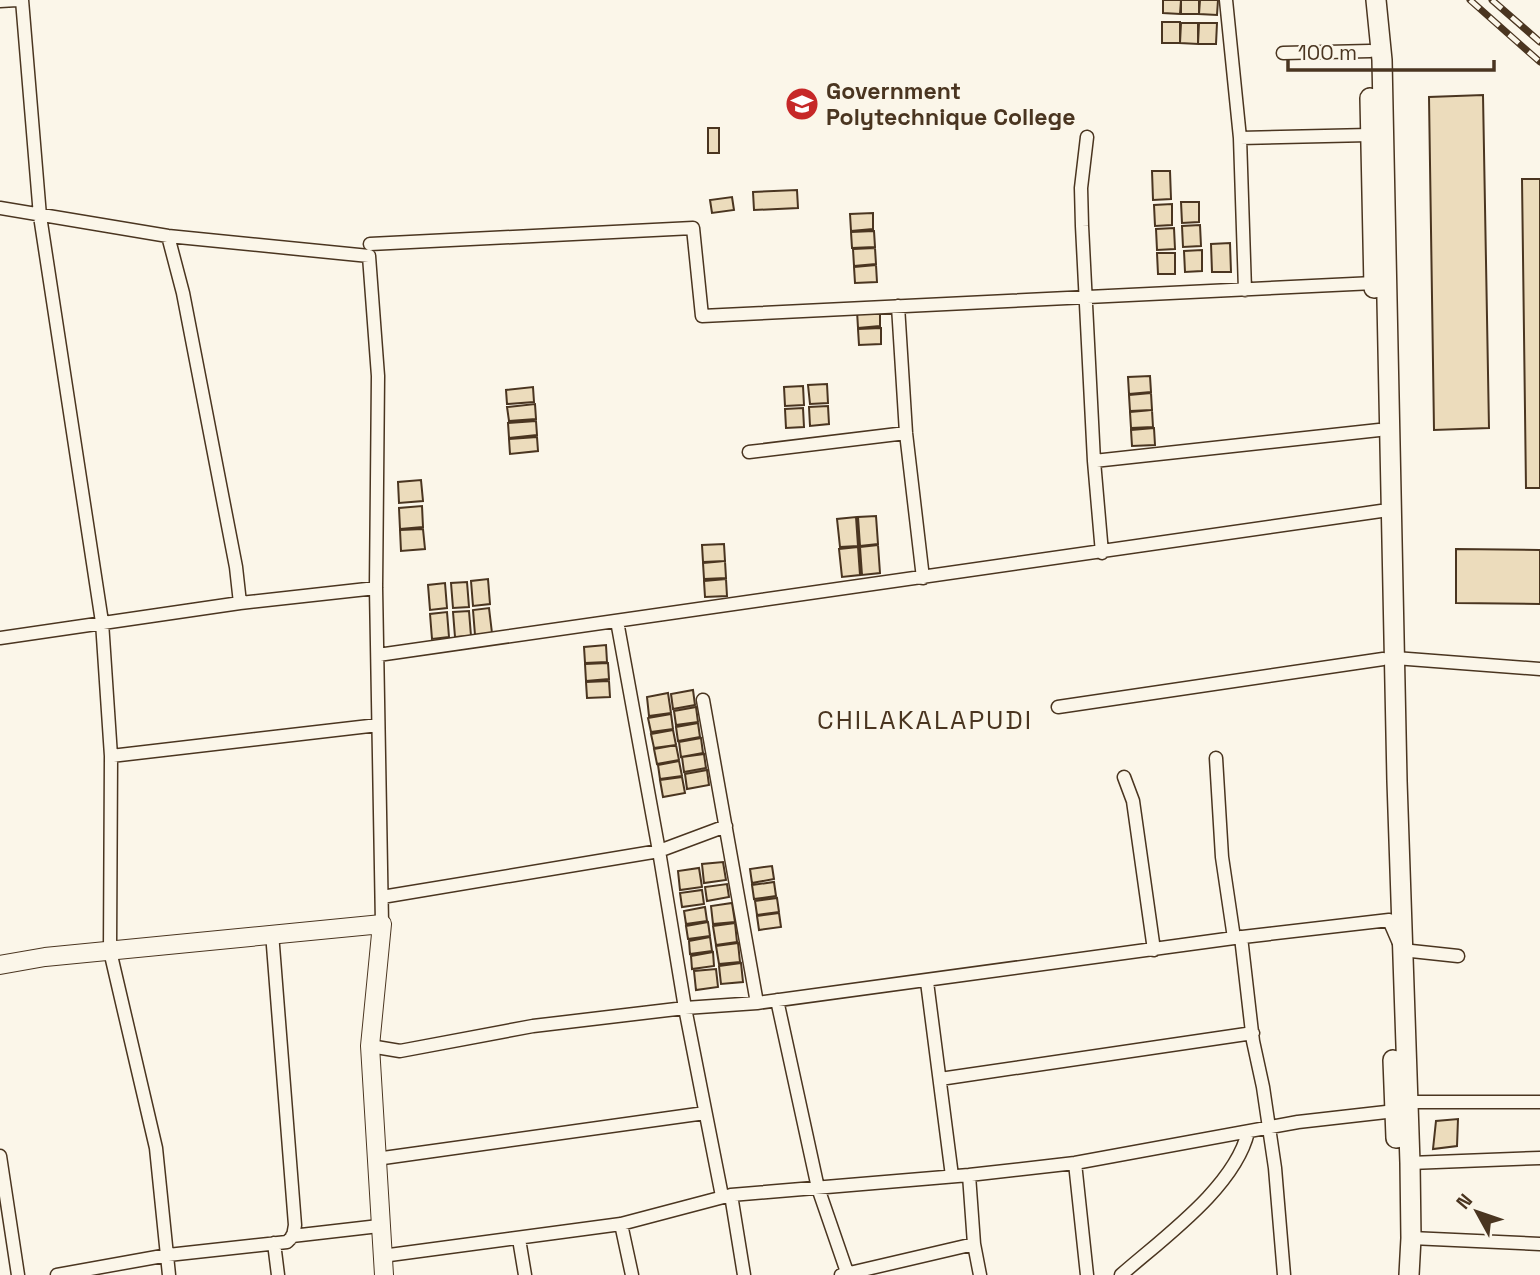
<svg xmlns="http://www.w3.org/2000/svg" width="1540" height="1275" viewBox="0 0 1540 1275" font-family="'Space Grotesk',sans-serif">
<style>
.building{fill:#ecdcbc;stroke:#4a3520;stroke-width:2}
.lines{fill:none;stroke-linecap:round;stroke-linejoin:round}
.street-casing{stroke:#4a3520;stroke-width:15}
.secondary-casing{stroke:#4a3520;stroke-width:20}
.primary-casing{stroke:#4a3520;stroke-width:22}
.street{stroke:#fbf6e9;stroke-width:12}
.secondary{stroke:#fbf6e9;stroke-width:18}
.primary{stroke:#fbf6e9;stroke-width:19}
.rail-casing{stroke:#4a3520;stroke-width:7}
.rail{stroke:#fbf6e9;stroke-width:4.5;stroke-dasharray:13;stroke-linecap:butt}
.labels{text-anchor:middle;stroke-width:5;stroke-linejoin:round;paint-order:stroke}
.poi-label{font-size:23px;font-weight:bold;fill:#4a3520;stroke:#fbf6e9;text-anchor:start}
.quarter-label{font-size:26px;letter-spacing:2px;fill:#4a3520;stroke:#fbf6e9}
</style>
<rect width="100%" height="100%" fill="#fbf6e9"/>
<!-- building -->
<path class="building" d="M1163,0h18l-1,14 -17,-1z
M1181,0h18v14h-18z
M1200,0h18l-1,15 -18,-1z
M1162,22h18v21h-18z
M1181,23h17v21l-18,-1z
M1199,23h18l-1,21h-18z
M1483,95l6,333 -55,2 -5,-333z
M708,128h11v25h-11z
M1152,171h18l1,28 -18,1z
M1522,179h18v309h-14z
M797,190l1,18 -44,2 -1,-18z
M732,197l2,13 -22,3 -2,-13z
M1181,202h18v20l-17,1z
M1172,204v21l-17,1 -1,-21z
M873,213v16l-22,2 -1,-17z
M1200,225l1,21 -18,1 -1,-21z
M1174,228l1,21 -18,1 -1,-21z
M874,231l1,16 -23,1 -1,-16z
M1230,243l1,29h-19l-1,-28z
M875,248l1,16 -22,2 -1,-17z
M1202,250v21l-17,1 -1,-21z
M1157,253h18v21h-17z
M876,265l1,17 -22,1 -1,-16z
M880,310v16l-22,2 -1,-17z
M881,328v16l-22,1 -1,-16z
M1150,376l1,16 -22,2 -1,-17z
M827,384l1,19 -18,1 -2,-19z
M803,386l1,19 -19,1 -1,-19z
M533,387l1,15 -27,2 -1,-14z
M1151,393l1,17 -22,1 -1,-16z
M535,404l1,15 -27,2 -2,-14z
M828,406l1,18 -19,2 -1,-19z
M803,408l1,19 -18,1 -1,-19z
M1152,410l1,17 -22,1 -1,-16z
M536,421l1,14 -28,3 -1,-15z
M1154,428l1,17 -23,1 -1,-16z
M537,437l1,14 -28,3 -1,-15z
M421,480l2,21 -24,2 -1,-21z
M422,506l1,21 -23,2 -1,-21z
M876,516l2,28 -18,2 -2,-29z
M856,517l2,29 -18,1 -3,-28z
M423,529l2,20 -24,2 -1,-21z
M724,544l1,17 -22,1 -1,-17z
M878,545l2,28 -18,2 -2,-28z
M858,547l2,28 -18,2 -3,-28z
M1456,549l84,1v54l-84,-1z
M725,561l1,17 -22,1 -1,-16z
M488,579l2,25 -17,2 -2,-25z
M726,579l1,17 -22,1 -1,-16z
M467,582l2,25 -16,1 -2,-25z
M445,583l2,25 -17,2 -2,-25z
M489,608l3,25 -17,2 -2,-25z
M469,611l2,25 -16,1 -2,-25z
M447,612l2,25 -17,2 -2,-25z
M606,645l1,17 -22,1 -1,-16z
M608,663l1,16 -23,2 -1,-17z
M609,681l1,16 -23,1 -1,-16z
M693,690l2,15 -22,4 -2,-15z
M668,693l3,20 -22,3 -2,-19z
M696,707l2,15 -22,3 -2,-14z
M671,714l2,15 -22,3 -3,-14z
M698,723l2,14 -22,4 -2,-14z
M673,730l3,15 -22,3 -3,-14z
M701,738l2,15 -22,4 -2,-15z
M676,745l3,15 -22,4 -3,-15z
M704,754l2,14 -22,4 -2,-15z
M679,761l3,15 -22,3 -2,-14z
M707,770l2,15 -22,4 -2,-15z
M682,777l3,16 -22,4 -3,-17z
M723,862l3,18 -22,3 -2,-19z
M772,866l2,13 -22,4 -2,-14z
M699,868l3,19 -22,3 -2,-19z
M774,882l2,14 -22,3 -2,-14z
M727,884l2,13 -22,4 -2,-14z
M702,890l2,14 -22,3 -2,-14z
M777,898l2,14 -22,3 -2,-14z
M732,903l3,19 -22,2 -2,-18z
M705,907l2,14 -21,3 -2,-13z
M779,913l2,14 -22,3 -2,-14z
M708,922l2,14 -22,3 -2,-13z
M735,923l2,19 -21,3 -3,-19z
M710,937l2,14 -22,3 -1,-13z
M738,943l2,19 -21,2 -3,-18z
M713,952l1,14 -22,3 -1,-13z
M741,963l2,19 -22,2 -2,-18z
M716,969l2,18 -22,3 -2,-19z
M1458,1119l-1,27 -24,3 3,-28z"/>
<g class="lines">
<defs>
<path id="street" d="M22,0l18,216 62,406 9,134 -1,195 46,197 13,127
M1226,0l14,138 5,152
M0,1l17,-1
M1283,53l87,-2
M1087,137l-6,51 1,38 12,235 8,92
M1240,138l129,-3
M0,208l168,28 201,20 9,120 -2,212 6,336
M168,236l15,57 53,274 4,36
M370,244l323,-16 9,88 672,-33
M898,306l8,127 17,145
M749,452l157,-19
M1094,461l285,-31
M617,621l42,230 26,157 37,188
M0,638l240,-35 136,-15
M378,655l1003,-144
M1395,658l145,11
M703,700l54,303
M1058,707l325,-48
M111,756l267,-31
M1216,758l6,99 12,81
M1124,777l9,24 21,149
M382,897l277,-46 67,-25
M1241,937l12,104 10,46 12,81 9,107
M927,982l25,194
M777,1000l41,188 30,87
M370,1046l30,5 133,-25 152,-18 72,-5 477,-65 155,-18 13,30 56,6
M940,1079l313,-46
M1408,1102h132
M0,1156l18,119
M376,1159l329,-46
M1075,1163l12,112
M1410,1163l130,-5
M969,1175l5,69 6,31
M731,1195l13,80
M621,1224l11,51
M292,1236l87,-10
M1411,1238l129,6
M519,1239l6,36
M274,1243l4,32
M382,1256l239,-32 110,-29 238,-20 106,-12 223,-41 97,-11
M57,1275l111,-20 119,-13 6,-6 2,-11 -23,-292
M841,1275l133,-31
M1121,1275c42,-37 114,-88 127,-143"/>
<path id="secondary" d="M0,965l45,-8 337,-33 -12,122 14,229"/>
<path id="primary" d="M1376,0l6,60 15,721 13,382 1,75 -2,37
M1370,98l4,190
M1393,1060l3,78"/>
</defs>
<!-- street casing -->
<use href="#street" class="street-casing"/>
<!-- secondary casing -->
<use href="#secondary" class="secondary-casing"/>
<!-- primary casing -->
<use href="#primary" class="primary-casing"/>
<!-- street -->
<use href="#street" class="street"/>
<!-- secondary -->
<use href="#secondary" class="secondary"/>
<!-- primary -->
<use href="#primary" class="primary"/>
<defs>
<path id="rail" d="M1470,0l70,62
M1492,0l48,42"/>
</defs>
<!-- rail casing -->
<use href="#rail" class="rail-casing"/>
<!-- rail -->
<use href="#rail" class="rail"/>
</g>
<!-- icons -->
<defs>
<symbol id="university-disc" viewBox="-11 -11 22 22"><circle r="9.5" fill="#c62828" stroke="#fbf6e9"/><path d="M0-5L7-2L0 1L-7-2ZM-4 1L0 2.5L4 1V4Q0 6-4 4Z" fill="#fff"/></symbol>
</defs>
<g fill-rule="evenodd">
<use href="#university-disc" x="783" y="85" width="38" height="38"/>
</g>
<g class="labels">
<!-- poi labels -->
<g class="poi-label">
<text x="826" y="99">Government<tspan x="826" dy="26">Polytechnique College</tspan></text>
</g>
<!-- quarter labels -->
<g class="quarter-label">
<text x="925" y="729">CHILAKALAPUDI</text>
</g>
</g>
<!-- north arrow -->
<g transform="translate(1477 1212) rotate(310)" stroke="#fbf6e9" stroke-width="5" paint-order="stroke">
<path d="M0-5L12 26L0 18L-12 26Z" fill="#4a3520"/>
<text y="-10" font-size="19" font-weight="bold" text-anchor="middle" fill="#4a3520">N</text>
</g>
<!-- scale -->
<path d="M1288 60v10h206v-10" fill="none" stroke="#4a3520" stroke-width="3.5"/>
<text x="1298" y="60" font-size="21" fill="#4a3520" stroke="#fbf6e9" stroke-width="5" paint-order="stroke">100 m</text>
</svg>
